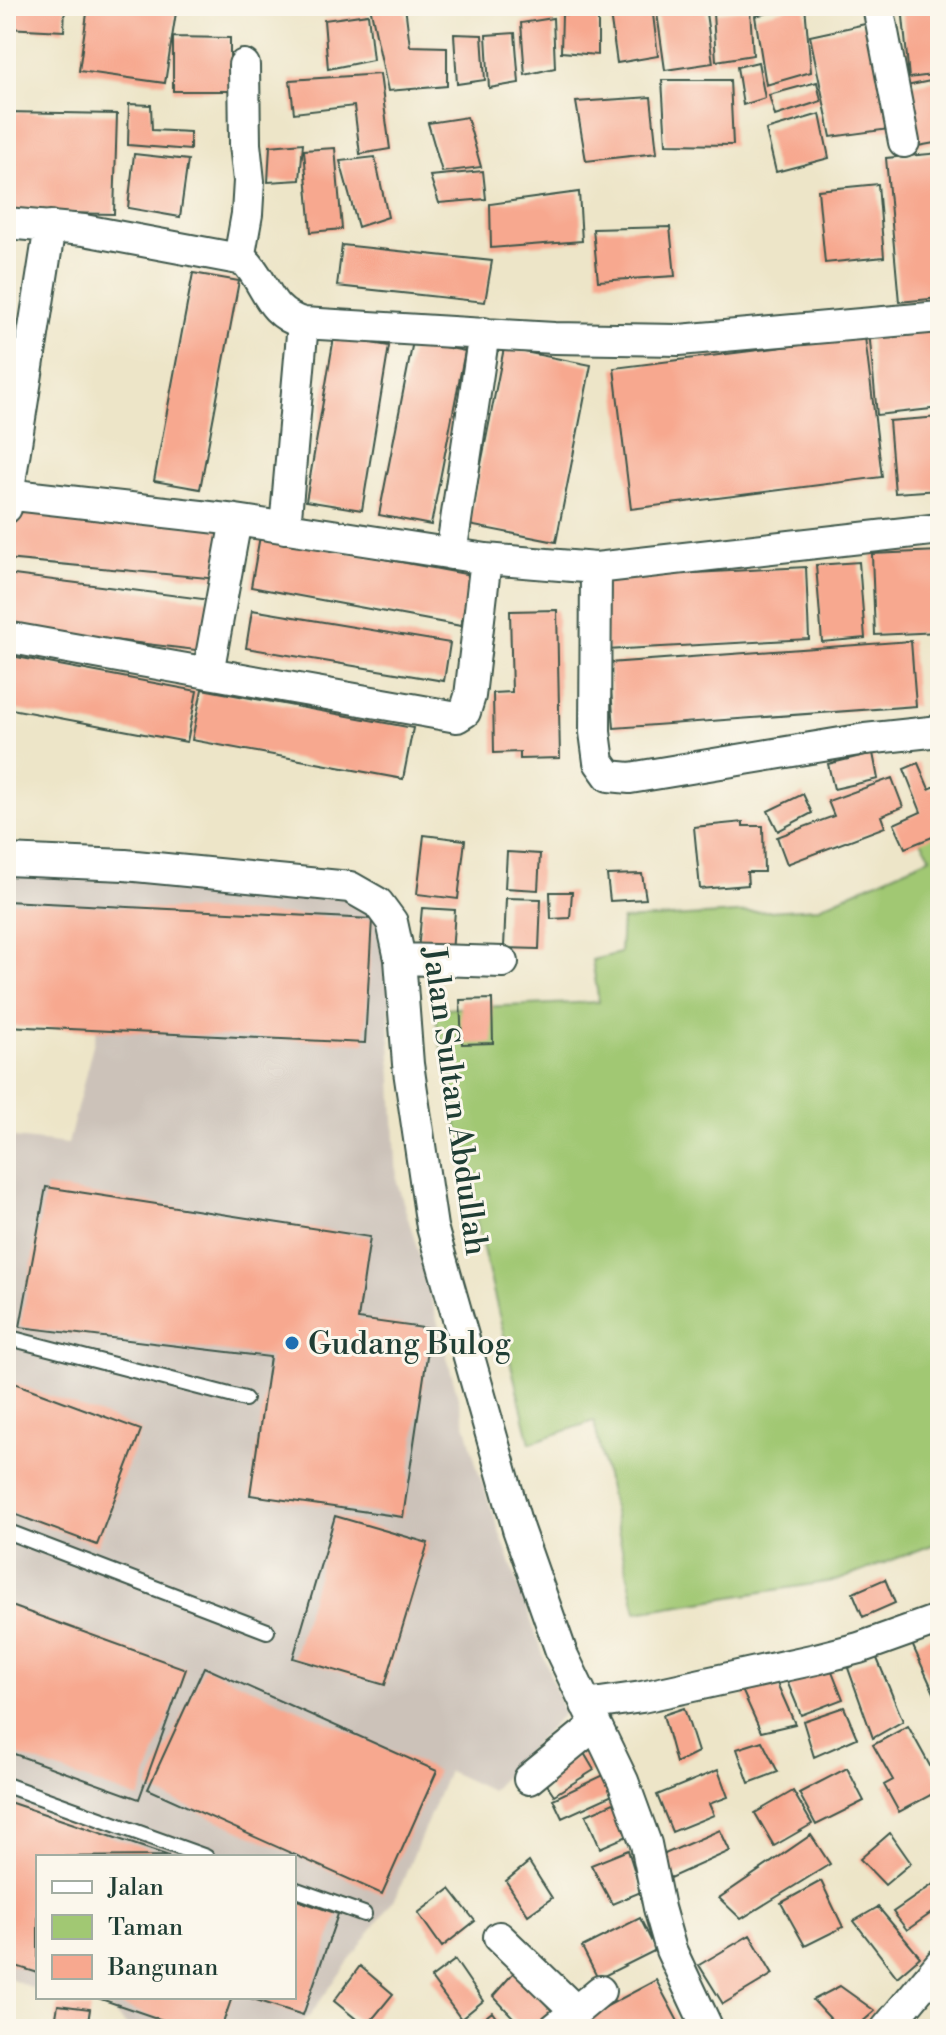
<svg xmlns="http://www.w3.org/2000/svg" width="946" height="2035" viewBox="0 0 946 2035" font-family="'Libre Bodoni',serif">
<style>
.industrial{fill:#ccc2b9}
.green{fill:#a1c873;stroke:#608254;stroke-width:2}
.building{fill:#f7a88f}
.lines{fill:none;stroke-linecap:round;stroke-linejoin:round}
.service-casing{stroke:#3e564a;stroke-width:18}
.minor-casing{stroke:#3e564a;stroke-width:34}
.service{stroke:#fff;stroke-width:14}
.minor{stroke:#fff;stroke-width:30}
.poi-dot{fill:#1f6fb2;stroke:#fbf7ec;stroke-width:3}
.labels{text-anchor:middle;stroke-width:6;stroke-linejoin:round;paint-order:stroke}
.street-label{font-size:32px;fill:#1f3d34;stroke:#fbf7ec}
.poi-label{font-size:32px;fill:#1f3d34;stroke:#fbf7ec;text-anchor:start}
</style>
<rect width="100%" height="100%" fill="#fbf7ec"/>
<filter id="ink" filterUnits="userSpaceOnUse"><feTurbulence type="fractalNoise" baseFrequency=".0125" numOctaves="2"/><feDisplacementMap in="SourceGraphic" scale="16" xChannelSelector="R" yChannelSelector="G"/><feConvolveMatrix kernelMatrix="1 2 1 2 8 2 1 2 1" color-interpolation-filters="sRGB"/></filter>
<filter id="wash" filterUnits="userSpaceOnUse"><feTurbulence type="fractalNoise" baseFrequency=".006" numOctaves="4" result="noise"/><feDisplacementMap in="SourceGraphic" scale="32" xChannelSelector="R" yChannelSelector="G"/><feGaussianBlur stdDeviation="1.8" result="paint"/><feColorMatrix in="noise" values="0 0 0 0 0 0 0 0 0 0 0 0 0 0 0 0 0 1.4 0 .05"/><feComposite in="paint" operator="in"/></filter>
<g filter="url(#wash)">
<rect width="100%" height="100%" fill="#ede5c8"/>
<!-- industrial -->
<path class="industrial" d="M6,861l368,32 19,86 -4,39 8,164 24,79 57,210 86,242 -73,78 -43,-20 -51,124 -87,120 -16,14h-165l-31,-32h196v-140h-256v134l-32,-15v-839l62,7 35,-139 -97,-6z"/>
<!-- green -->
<path class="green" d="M940,820v722l-101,38 -203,32 -42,-191 -64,22 -60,-248 -36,-186 165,-7 -7,-42 28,-7 2,-33 195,-12 114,-51 -18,-29z"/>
<g id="blocks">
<!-- building -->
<path class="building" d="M6,6h59l-1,25 -58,-3z
M88,6h89l-12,77 -86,-12z
M370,6h35l5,40 37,1v39l-59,5z
M620,6h32l6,50 -41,7 -8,-56z
M656,6h49l8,57 -48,7z
M797,6h8l6,66 -45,13 -11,-69z
M902,6h36l2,68 -31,4z
M750,9l3,46 -37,6 -3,-48z
M368,14l5,46 -45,9 -4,-49z
M562,14l36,3v38l-37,-3z
M553,18l2,50 -30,7 -4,-52z
M879,21l18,107 -66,9 -21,-101z
M515,33l4,50 -30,5 -3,-53z
M454,34l28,1 3,45 -28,4z
M173,37l57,1v53h-57z
M758,62l7,36 -22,7 -6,-38z
M380,74l10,75 -30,5 -6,-48 -60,7 -4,-33z
M940,79v63l-22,4 -12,-60z
M662,80h68l3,65 -67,-1z
M817,82l4,19 -46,15 -6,-21z
M651,97l6,56 -71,8 -10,-59z
M129,104l22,1 1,25 38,2v18l-62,-5z
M6,112l111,2 -3,100 -108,-2z
M820,114l9,44 -53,14 -10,-42z
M467,117l14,50 -39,5 -14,-49z
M303,143l-3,37 -32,2 2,-36z
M335,148l7,81 -31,3 -7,-82z
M940,153v145l-41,4 -13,-144z
M134,154l54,6 -8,57 -52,-9z
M375,157l13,60 -30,10 -18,-66z
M483,171l3,28 -47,4 -9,-27z
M878,184l6,73 -59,6 -7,-73z
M579,192l3,49 -91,7 -1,-44z
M670,227l5,49 -77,5 -5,-52z
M342,245l150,16 -7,41 -148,-16z
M193,273l46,8 -39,208 -46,-8z
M940,324v84l-63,7 -8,-84z
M334,337l55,9 -27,164 -56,-9z
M865,337l17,140 -251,32 -17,-141z
M413,341l52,10 -34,174 -52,-10z
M504,348l87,17 -35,177 -87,-17z
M940,417v73l-45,3 -6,-72z
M11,507l213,21 -6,51 -212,-20z
M260,536l211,39 -10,51 -210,-39z
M940,551v81l-65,3 -3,-81z
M859,562l6,76 -43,4 -6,-77z
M806,567l3,72 -203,11 -4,-72z
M6,574l205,26 -7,51 -198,-24z
M252,610l198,33 -6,38 -198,-33z
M557,610l3,148 -40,1v-7l-26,1 -1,-60 19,-1 -2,-81z
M911,641l5,65 -302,22 -5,-65z
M6,655l191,36 -10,51 -181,-34z
M202,689l211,39 -10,51 -211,-39z
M873,753l5,26 -44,10 -6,-25z
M918,763l11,26 9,-4 2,5v44l-35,14 -11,-24 27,-12 -17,-43z
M892,778l11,29 -22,9 4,11 -98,37 -10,-27 57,-21 -6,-15z
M803,794l9,19 -34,18 -10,-20z
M743,822v4h20l1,46h-17l1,13 -48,4 -6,-62z
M424,835l41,5 -7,59 -41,-5z
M507,852l33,2 -2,36 -33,-2z
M642,874l4,25 -36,2 -3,-26z
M550,892h22l-2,26 -19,1z
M506,898l35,1 -2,50 -35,-1z
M6,901l366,18 -7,124 -359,-17z
M422,908l33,2 -3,44 -34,-3z
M492,999l1,44 -31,1 -2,-44z
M46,1187l324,50 -12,82 73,10 -28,188 -153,-22 20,-138 -250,-30z
M6,1380l135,50 -44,115 -91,-34z
M335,1516l93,27 -43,142 -92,-27z
M885,1579l10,24 -32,14 -10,-24z
M6,1604l180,65 -47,130 -133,-48z
M940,1632v74l-28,-62z
M876,1656l27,65 -30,17 -25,-70z
M830,1666l13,33 -42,16 -15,-36z
M204,1667l233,104 -55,123 -234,-105z
M776,1681l19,43 -34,8 -19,-42z
M844,1707l13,31 -43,19 -11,-36z
M684,1708l14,44 -22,11 -13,-48z
M908,1726l32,58v6l-41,22 -15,-27 9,-5 -20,-35z
M762,1741l16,31 -29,11 -12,-34z
M584,1753l10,17 -40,25 -12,-18z
M847,1768l17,33 -48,24 -17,-32z
M718,1770l10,27 -19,7 5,11 -42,17 -15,-37z
M608,1773l9,20 -55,25 -9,-19z
M793,1791l19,33 -38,22 -19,-33z
M625,1798l14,33 -39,17 -14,-33z
M6,1801l163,55 -131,1v116l-32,-10z
M720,1830l10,21 -60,27 -10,-22z
M890,1833l21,30 -26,22 -25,-26z
M811,1835l19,29 -89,55 -22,-21z
M628,1850l13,42 -29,12 -21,-39z
M529,1862l23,36 -24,17 -22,-34z
M821,1881l22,46 -38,19 -24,-43z
M935,1883l5,8v16l-33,23 -14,-18z
M450,1889l25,32 -33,26 -24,-34z
M294,1899l44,15 -35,101 -53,-17 44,-1z
M878,1907l42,50 -23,20 -43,-56z
M640,1918l16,32 -58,29 -16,-32z
M750,1935l23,39 -50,30 -24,-39z
M455,1960l28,41 -22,18 -30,-41z
M360,1966l33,28 -27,33 -32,-26z
M515,1971l41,44 -14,14h-18l-31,-33z
M656,1980l26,49h-98l-5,-8z
M840,1986l35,25 -21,18h-14l-27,-29z
M95,1997h137l-11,32h-32z
M58,2005l32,4 -3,20h-33z
M492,2012l12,17h-19l-5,-7z"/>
</g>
</g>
<g filter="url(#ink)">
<use href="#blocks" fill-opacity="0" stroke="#3e564a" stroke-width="2"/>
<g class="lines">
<defs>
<path id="service" d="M6,1337l239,62
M6,1531l261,100
M6,1785l200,72
M294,1889l70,25"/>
<path id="minor" d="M878,6l26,136
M6,223l78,7 160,30c24,24 22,52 59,63l251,15 125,2 261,-23
M239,259l8,-45 2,-33 -4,-37 -1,-79
M6,494l230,26 250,39 110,9 344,-39
M6,508l44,-282
M285,528l18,-205
M451,554l33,-221
M596,568l-1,164 4,30 10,14 21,2 235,-39 75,-8
M6,637l451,80 8,-5 5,-16 16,-137
M208,673l28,-153
M6,860l119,5 225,22 28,16 14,19 8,37 8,105 24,163 86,302 44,125 61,127 23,63 13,64 12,42 37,79
M400,959l103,3
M586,1705l56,-8 174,-38 43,-11 81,-29
M529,1779l66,-54
M499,1937l77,74 -22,18
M576,2011l24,-20
M886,2029l54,-65"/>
</defs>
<!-- service casing -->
<use href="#service" class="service-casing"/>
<!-- minor casing -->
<use href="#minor" class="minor-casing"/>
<!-- service -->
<use href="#service" class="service"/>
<!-- minor -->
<use href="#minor" class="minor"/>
</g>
</g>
<!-- markers -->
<circle class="poi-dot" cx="292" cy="1343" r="8"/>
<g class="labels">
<!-- street labels -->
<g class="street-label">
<text transform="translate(456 1101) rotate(82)" y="11">Jalan Sultan Abdullah</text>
</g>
<!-- poi labels -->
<g class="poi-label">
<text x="308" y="1354">Gudang Bulog</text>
</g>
</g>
<!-- margin -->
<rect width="946" height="2035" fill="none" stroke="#fbf7ec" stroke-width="32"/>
<!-- legend -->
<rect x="36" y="1855" width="260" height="144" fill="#fbf7ec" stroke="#a3ada2" stroke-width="2"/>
<rect x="52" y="1881" width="40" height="12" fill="#ffffff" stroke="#a3ada2" stroke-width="2"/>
<text x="108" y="1895" font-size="24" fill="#1f3d34">Jalan</text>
<rect x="52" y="1915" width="40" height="24" fill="#a1c873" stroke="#a3ada2" stroke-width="2"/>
<text x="108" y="1935" font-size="24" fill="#1f3d34">Taman</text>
<rect x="52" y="1955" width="40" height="24" fill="#f7a88f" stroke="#a3ada2" stroke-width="2"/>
<text x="108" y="1975" font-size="24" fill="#1f3d34">Bangunan</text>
</svg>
